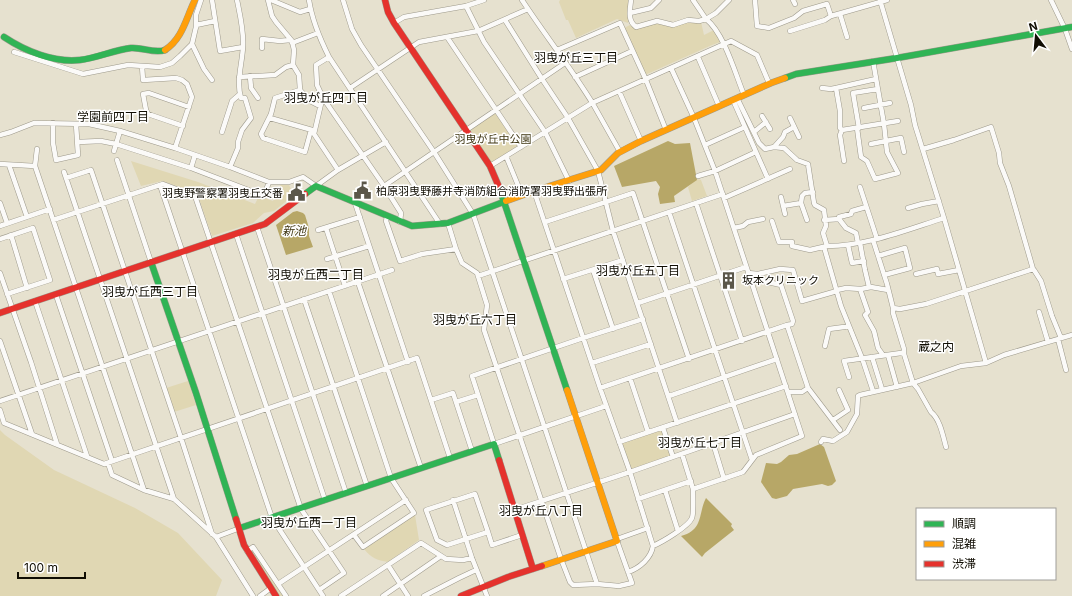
<svg xmlns="http://www.w3.org/2000/svg" width="1072" height="596" viewBox="0 0 1072 596" font-family="Inter,'Noto Sans JP',sans-serif">
<style>
.green{fill:#e0d7b3}
.water{fill:#b7a767}
.lines{fill:none;stroke-linecap:round;stroke-linejoin:round}
.street-casing{stroke:#9d998b;stroke-width:5.5}
.fast-casing{stroke:#9d998b;stroke-width:7}
.slow-casing{stroke:#9d998b;stroke-width:7}
.jam-casing{stroke:#9d998b;stroke-width:7}
.street{stroke:#fbfaf8;stroke-width:4.5}
.fast{stroke:#30b455;stroke-width:6}
.slow{stroke:#ff9f0a;stroke-width:6}
.jam{stroke:#e5322d;stroke-width:6}
.labels{text-anchor:middle;stroke-width:3;stroke-linejoin:round;paint-order:stroke}
.park-label{font-size:11px;fill:#403713;stroke:#fff}
.poi-label{font-size:11px;fill:#100d03;stroke:#fff;text-anchor:start}
.neighbourhood-label{font-size:12px;fill:#100d03;stroke:#fff}
.water-label{font-size:12px;font-style:italic;fill:#423916;stroke:#fff}
</style>
<rect width="100%" height="100%" fill="#e6e1cf"/>
<!-- green -->
<path class="green" d="M560,0h69l-1,23 -11,-4 -41,19 -8,-18h-2l-7,-18z
M688,21l13,1 3,13 10,-5 5,8 1,4 -8,3 -67,30 -21,-47 6,-3 6,4 22,-6 14,3z
M495,113l23,34 -27,17 -22,-33z
M131,161l67,21 57,22 4,-8 14,5 8,-17 8,1 5,10 -20,16 -10,2 -11,10 -41,13 -15,-43 -35,-12 -21,5z
M697,179l4,1 6,16 -15,5 -4,-14z
M188,381l8,24 -22,7 -8,-24z
M663,429l9,27 -43,15 -10,-29z
M0,430l5,5 49,35 81,38 43,25 44,47 -6,16h-216z
M415,515l4,25 -31,22c-11,-2 -17,-4 -24,-13z
M251,550h2l31,46h-5l-29,-44z"/>
<!-- water -->
<path class="water" d="M668,141l7,3 15,-1 7,37 -23,16 1,6 -15,2 -2,-10 2,-7 -4,-6 -34,6 -8,-21z
M297,211l6,2 2,2 4,13v8l4,11 -27,8 -10,-30 17,-13z
M820,444l4,3 12,34 -4,4 -4,1 -6,-2 -29,5 -6,7 -11,3 -4,-1 -11,-16 5,-19 11,1 4,-2 8,-7 8,-1z
M706,498l26,26 -1,2 3,4 -29,23 -3,4 -21,-21c23,-6 17,-23 25,-38z"/>
<g class="lines">
<defs>
<path id="street" d="M212,0l8,51 23,-4
M268,0l4,16 4,6 16,19 2,9 -1,15 6,10 1,15 10,11 10,5
M271,0l29,12 10,-3
M309,0c3,20 11,39 20,57l111,167
M343,0l9,29 9,16 73,107 39,62 124,370
M522,0c23,35 49,68 71,104 9,16 18,32 27,48
M631,0c-1,10 -4,20 5,27l21,-6 16,4 15,-5 11,1 7,-2 -13,-19
M729,0l-13,13 -10,6c18,14 29,54 38,76
M755,0l2,26 12,2 25,-10 9,-7 24,-7 4,12
M793,0l2,4
M880,0l31,105 4,20 29,93 42,145
M1051,0l14,29 7,20
M466,6l18,36 61,90 24,49
M630,13l21,-5 8,-8
M840,14l7,23
M505,20l37,59 26,39 30,53 15,60 64,192
M394,23l10,-6 62,-11 18,-6
M196,25l19,-4
M790,31l35,-11 6,-4 56,-16
M447,37l74,110
M292,43l26,-10
M192,44l12,25 8,11
M262,48v-9l18,2 10,-1
M557,50l63,-27 26,57 20,50
M14,52l69,22 45,-9 32,2 12,-4 8,-7 12,-12 4,-17v-12l5,-15
M329,57l-13,8 1,20 6,13 61,88 17,27 -1,9
M698,57l21,49
M142,66l1,14 33,-2 6,2 5,4 5,13 -17,51
M250,76l1,12 7,10
M239,77l36,-2 11,-8 7,-2
M575,77l57,-26
M350,88l69,-46 59,-11 50,-22
M822,88l9,1 5,-1 40,-9
M836,88l4,23v17l2,2
M300,90l-25,8 -4,16 -10,20 2,4 42,14 6,-22
M619,91l22,50
M737,98l22,45 6,6 9,-2 10,1 13,12 11,4 6,39 1,2 9,5 2,16 -3,7 4,13 -17,4 -18,-4v-4h-13l-7,-21
M733,100l35,79
M321,104l-7,30 24,36
M864,108l26,-5
M762,116l8,13
M270,118l42,12
M790,118l9,19
M53,123v20l3,17 22,-5 -2,-31
M183,126l-35,-12 -2,-4 -3,-16 6,-1 40,14
M857,128l4,29 6,4 8,18 23,-6 -11,-21 -3,-28 -11,-63
M859,128l-6,-35 25,-4
M222,132l10,-31 8,-7
M754,132l12,-10
M0,135l11,-3 23,-9 55,1 31,7 55,17 55,19 39,15h20l14,-5 13,9 22,-16 48,-28
M78,142l23,-1 15,3 75,24 73,28 5,-14
M871,144l30,-6 3,14
M705,145l40,-18
M774,147l9,-10 2,-5 9,-5
M37,149l-2,17 109,324
M114,151l6,-20
M506,156l16,39
M117,160l34,102
M844,161l-4,-26 2,-5 56,-9
M0,164l35,2
M9,165l18,52
M490,166l102,-63 139,-62 26,14 12,28
M230,167l8,-19v-6l4,-12 9,-12 -6,-20h-4c-5,-17 1,-33 2,-51 1,-16 -3,-32 -6,-47
M191,168l4,-13
M64,172l110,327
M698,176l17,-5 41,-19
M66,178l25,-8 90,268 31,96
M160,185l112,333 51,78
M384,186l181,-123
M860,187l17,52
M534,191l66,197 30,84 23,74c-2,12 -13,22 -25,26
M781,197l4,17
M724,198l66,-29
M0,203l7,20
M355,203l53,159
M696,203l46,138
M783,206l18,-3
M908,208l14,-4 17,-3
M669,212l83,248
M387,217l-1,4 14,40 22,-7 34,-5
M839,219l7,9 10,5 2,10
M53,220l110,-36 32,12 106,313 43,64 -25,17
M807,220l-6,-17 1,-7 3,-3 8,-1
M824,220l15,-1v-2l12,-3 1,-3 14,-4
M545,222l88,-29 56,166
M448,223l8,26 6,14 15,10 10,32 -3,25 77,229 9,23 3,3 24,-1 22,2 13,-3 -15,-42
M0,226l50,-17
M257,227l89,266
M326,228l19,58
M734,228l9,-2 5,-4 15,-3
M318,230l42,-13
M236,234l89,266
M11,235l16,53
M0,239l33,-11 17,52 -43,14
M873,240l14,44 6,24v5l11,36v5l9,29 5,6 13,23c9,7 12,24 15,35
M860,243l5,27 4,17
M848,245l4,18 12,-2
M827,246c40,0 79,-16 117,-28
M824,247l17,59 21,52 11,33
M878,256l27,-8 5,20 -26,7
M327,259l42,-13
M1033,269l1,1 7,11 11,35 9,22
M593,270l20,59
M0,273l31,89 26,82
M748,273l10,1 22,-5 13,1 9,31 35,-10
M916,274l21,-5 1,5 21,-4
M478,276l245,-82
M750,278l31,7 12,36 -1,3 -5,1
M563,279l60,-19
M358,282l63,186
M860,289l8,23 -3,3 9,16 4,17 5,7
M837,290l9,-2 15,1 10,-2 17,3
M329,291l62,187 23,35 -51,34 -9,-12
M56,295l56,166
M304,299l63,187
M35,301l52,155
M638,303l108,-36
M893,308l7,1 26,-5 107,-35 -24,-83 -9,-23 -1,-10 -8,-26 -37,13 -31,9
M1039,312l9,30
M1058,339l8,31
M0,341l32,93
M825,346l4,-17 15,-2 5,-1
M888,355l9,32
M872,357l10,32
M592,363l59,-19
M849,377l-5,-16 57,-8 3,1
M630,378l18,54
M600,388l187,-63 21,63 32,42
M788,392h14l6,-4
M669,396l108,-37
M431,400l22,-7 19,58
M0,401l392,-131
M456,402l22,-7
M606,406l-112,38 -22,-68 111,-38 60,-19
M0,410l4,13 100,41 313,-106 33,100
M833,420l15,-10 -9,-20
M663,428l10,29
M619,442l167,-56
M821,442l2,-3 10,2 14,-9 10,-18 1,-18 2,-1 53,-12 48,-17 25,-3 18,-8 68,-20
M713,443l11,36
M682,454l11,35
M108,463l4,12 32,15 30,9 42,38 37,59
M665,490l13,41
M475,494l13,38 -41,13 -10,-5 -11,-30z
M638,499l53,-18
M453,500l19,58 15,38
M514,510l116,-38 165,-58
M488,532l4,13 30,-10
M216,537l24,-9
M617,539l31,-11
M653,546c9,-4 35,-19 39,-28 2,-6 1,-22 1,-29l50,-17 13,-17 46,-19 -87,-265 -21,-53 -23,-50
M247,551l6,-4 33,49
M388,565l20,31
M278,584l128,-84
M260,596l11,-8
M341,596l80,-53 25,16 17,1 9,-2
M383,596l58,-40
M424,596l35,-18 17,-8"/>
<path id="fast" d="M4,37c21,14 50,26 76,23 17,-2 34,-10 51,-12 12,-1 23,6 34,2
M785,78l11,-4 101,-16 175,-31
M499,187l68,203
M305,194l11,-8 96,40 36,-3 58,-22
M151,262l45,131 40,126
M240,528l254,-84 5,16"/>
<path id="slow" d="M165,50c18,-12 21,-32 30,-50
M506,201l28,-10 67,-21 17,-17 23,-12 130,-58 14,-5
M542,566l75,-25 -50,-151"/>
<path id="jam" d="M385,0l3,12 6,11 96,143 9,21
M0,313l265,-89 40,-30
M499,460l34,109
M236,519l8,26 32,51
M461,596l47,-19 34,-11"/>
</defs>
<!-- street casing -->
<use href="#street" class="street-casing"/>
<!-- fast casing -->
<use href="#fast" class="fast-casing"/>
<!-- slow casing -->
<use href="#slow" class="slow-casing"/>
<!-- jam casing -->
<use href="#jam" class="jam-casing"/>
<!-- street -->
<use href="#street" class="street"/>
<!-- fast -->
<use href="#fast" class="fast"/>
<!-- slow -->
<use href="#slow" class="slow"/>
<!-- jam -->
<use href="#jam" class="jam"/>
</g>
<!-- icons -->
<defs>
<symbol id="civic-bare" viewBox="-9 -9 18 18"><path d="M-.6-6.5H3V-4.5H.6V-3L4-1V1h2V6H-6V1h2V-1L-.6-3ZM-1.2 2.5V6h2.4V2.5Z" fill="#5b574a" stroke="#fff" stroke-width="2.5" paint-order="stroke"/></symbol>
<symbol id="building-bare" viewBox="-9 -9 18 18"><path d="M-4-6H4V6H1V3H-1V6H-4ZM-2.5-4.3h1.7v1.8h-1.7ZM.8-4.3h1.7v1.8H.8ZM-2.5-1h1.7V.8h-1.7ZM.8-1h1.7V.8H.8Z" fill="#5b574a" stroke="#fff" stroke-width="2.5" paint-order="stroke"/></symbol>
</defs>
<g fill-rule="evenodd">
<use href="#civic-bare" x="350" y="178" width="25" height="25"/>
<use href="#civic-bare" x="284" y="180" width="25" height="25"/>
<use href="#building-bare" x="716" y="268" width="25" height="25"/>
</g>
<g class="labels">
<!-- park labels -->
<g class="park-label">
<text x="493" y="143">羽曳が丘中公園</text>
</g>
<!-- poi labels -->
<g class="poi-label">
<text x="376" y="195">柏原羽曳野藤井寺消防組合消防署羽曳野出張所</text>
<text x="283" y="197" text-anchor="end">羽曳野警察署羽曳丘交番</text>
<text x="742" y="284">坂本クリニック</text>
</g>
<!-- neighbourhood labels -->
<g class="neighbourhood-label">
<text x="576" y="62">羽曳が丘三丁目</text>
<text x="326" y="102">羽曳が丘四丁目</text>
<text x="113" y="121">学園前四丁目</text>
<text x="638" y="275">羽曳が丘五丁目</text>
<text x="316" y="279">羽曳が丘西二丁目</text>
<text x="150" y="296">羽曳が丘西三丁目</text>
<text x="475" y="324">羽曳が丘六丁目</text>
<text x="936" y="351">蔵之内</text>
<text x="700" y="447">羽曳が丘七丁目</text>
<text x="541" y="515">羽曳が丘八丁目</text>
<text x="309" y="527">羽曳が丘西一丁目</text>
</g>
<!-- water labels -->
<g class="water-label">
<text x="294" y="235">新池</text>
</g>
</g>
<!-- legend -->
<rect x="916" y="508" width="140" height="72" fill="#ffffff" stroke="#9f9e9a"/>
<rect x="924" y="521" width="20" height="6" fill="#30b455" stroke="#9f9e9a"/>
<text x="952" y="528" font-size="12" fill="#100d03">順調</text>
<rect x="924" y="541" width="20" height="6" fill="#ff9f0a" stroke="#9f9e9a"/>
<text x="952" y="548" font-size="12" fill="#100d03">混雑</text>
<rect x="924" y="561" width="20" height="6" fill="#e5322d" stroke="#9f9e9a"/>
<text x="952" y="568" font-size="12" fill="#100d03">渋滞</text>
<!-- north arrow -->
<g transform="translate(1036 36) rotate(344)" stroke="#ffffff" stroke-width="3" paint-order="stroke">
<path d="M0-3L7 15L0 10L-7 15Z" fill="#100d03"/>
<text y="-6" font-size="11" font-weight="bold" text-anchor="middle" fill="#100d03">N</text>
</g>
<!-- scale -->
<path d="M18 572v6h67v-6" fill="none" stroke="#100d03" stroke-width="2"/>
<text x="24" y="572" font-size="12" fill="#100d03" stroke="#ffffff" stroke-width="3" paint-order="stroke">100 m</text>
</svg>
